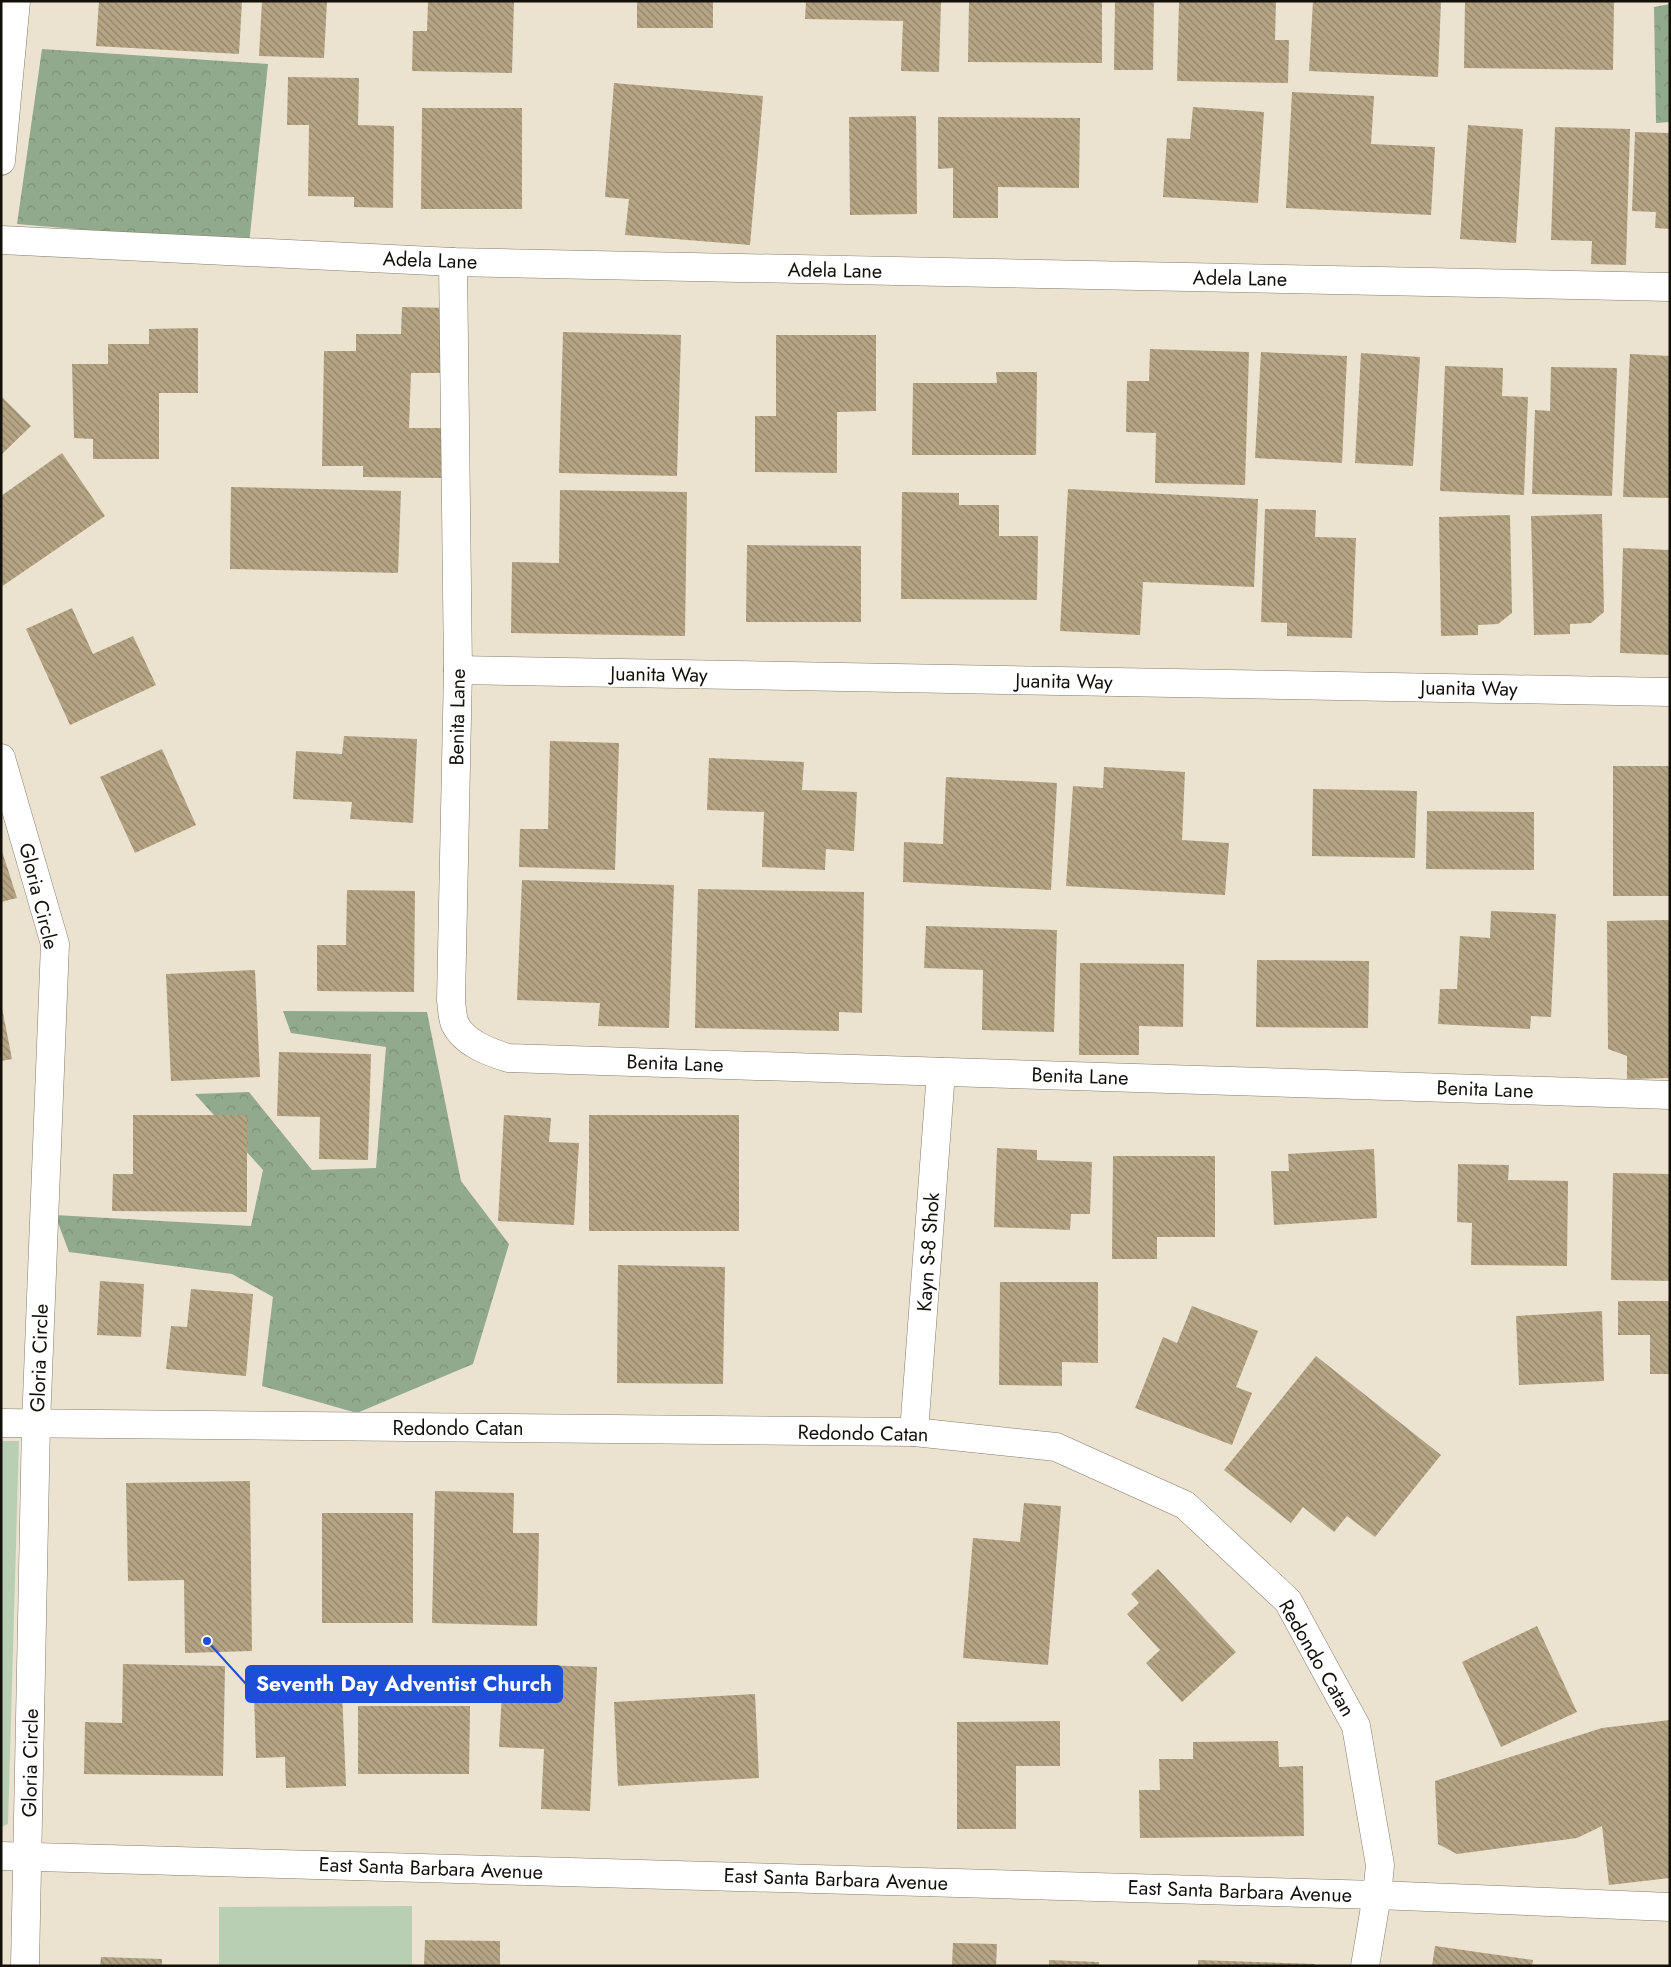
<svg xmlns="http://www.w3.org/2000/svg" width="1671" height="1967" viewBox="0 0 1671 1967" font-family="Jost,sans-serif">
	<defs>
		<pattern id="forest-crowns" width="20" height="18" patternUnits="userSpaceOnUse" patternTransform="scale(1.25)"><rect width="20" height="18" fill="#91a98c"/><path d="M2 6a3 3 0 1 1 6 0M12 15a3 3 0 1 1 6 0" fill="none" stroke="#7c9077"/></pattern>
		<pattern id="building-back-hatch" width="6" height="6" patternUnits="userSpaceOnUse" patternTransform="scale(1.25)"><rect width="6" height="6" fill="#b5a584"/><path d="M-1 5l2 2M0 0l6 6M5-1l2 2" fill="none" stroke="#92856a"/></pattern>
	</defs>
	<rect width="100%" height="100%" fill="#ece2d0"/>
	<g fill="#b9cfb3">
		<polygon points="1,1441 19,1441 8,1824 1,1827"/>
		<polygon points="412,1906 412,1966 219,1966 219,1907"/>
	</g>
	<g fill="url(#forest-crowns)">
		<polygon points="1670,4 1670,122 1656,123 1654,7"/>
		<polygon points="42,49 268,64 249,244 17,224"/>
		<polygon points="283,1011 427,1012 461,1181 509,1244 473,1364 357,1413 262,1386 273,1297 232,1274 69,1252 55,1215 251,1226 263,1170 195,1094 249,1092 312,1170 376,1168 386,1047 291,1033"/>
	</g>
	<g fill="url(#building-back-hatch)">
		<polygon points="99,1 242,1 239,54 96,46"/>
		<polygon points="262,1 327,1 324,58 259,56"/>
		<polygon points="428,1 514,1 512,73 412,71 413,31 427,31"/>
		<rect x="637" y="1" width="76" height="27"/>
		<polygon points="806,1 941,1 939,72 901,71 903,21 805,19"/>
		<polygon points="969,1 1102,1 1102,63 968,62"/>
		<polygon points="1115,1 1154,1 1153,70 1114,70"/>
		<polygon points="1179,1 1276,1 1275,40 1289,40 1288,83 1177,81"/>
		<polygon points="1313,1 1441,1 1438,77 1309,71"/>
		<polygon points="1465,1 1614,1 1613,70 1464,68"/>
		<polygon points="288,77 359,78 358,125 394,126 393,208 354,207 354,197 308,196 309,125 287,125"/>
		<polygon points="614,83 763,96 750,245 625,235 629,199 605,197"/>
		<polygon points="1292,92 1374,96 1371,144 1435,147 1431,215 1286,208"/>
		<polygon points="1193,107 1264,112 1258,203 1163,197 1167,138 1190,139"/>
		<polygon points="422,108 522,108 522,209 421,209"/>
		<polygon points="916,116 917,214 850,215 849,117"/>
		<polygon points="938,117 1080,118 1079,188 998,187 998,218 953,218 953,168 938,169"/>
		<polygon points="1468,125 1523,129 1516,243 1460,239"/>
		<polygon points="1555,127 1630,129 1626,265 1591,264 1592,241 1551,240"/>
		<polygon points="1635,132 1670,133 1670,229 1655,228 1656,212 1632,211"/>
		<polygon points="402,307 451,308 449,373 411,373 409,428 442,428 441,478 363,477 363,466 322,466 324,351 356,351 356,334 401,334"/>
		<polygon points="198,328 198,393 159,393 159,459 93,459 93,439 74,438 72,364 108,364 108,344 149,344 149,329"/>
		<polygon points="563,332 681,335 677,476 559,473"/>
		<polygon points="776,335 876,335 876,411 837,412 837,473 755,472 755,416 776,416"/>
		<polygon points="1150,349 1249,352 1245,485 1155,483 1156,433 1126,432 1127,381 1149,381"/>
		<polygon points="1261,352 1347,356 1342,463 1255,458"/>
		<polygon points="1361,353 1420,357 1413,466 1355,463"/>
		<polygon points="1630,354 1670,356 1670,498 1623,497"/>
		<polygon points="1445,366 1503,368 1502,396 1528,397 1524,495 1440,491"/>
		<polygon points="1551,367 1617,368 1612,496 1532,494 1535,410 1550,411"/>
		<polygon points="996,372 1037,372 1036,455 912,455 913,383 997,383"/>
		<polygon points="1,396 31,426 1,455"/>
		<polygon points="62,453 105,516 1,587 1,496"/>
		<polygon points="231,487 401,491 398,573 230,569"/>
		<polygon points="1068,489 1258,499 1254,587 1143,582 1140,635 1060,631"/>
		<polygon points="560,490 687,492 685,636 511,633 512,562 559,563"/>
		<polygon points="902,492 959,493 959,505 999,505 999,536 1038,536 1037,600 901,599"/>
		<polygon points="1265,509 1316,510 1315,537 1356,538 1352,638 1287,636 1287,623 1261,622"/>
		<polygon points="1602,514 1604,612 1591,623 1570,624 1570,634 1534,635 1531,516"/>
		<polygon points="1510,515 1512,613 1498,624 1478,625 1478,635 1441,636 1439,517"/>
		<polygon points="747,545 861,546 861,622 746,622"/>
		<polygon points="1623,548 1670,550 1670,655 1620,653"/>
		<polygon points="72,608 93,654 133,636 156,685 70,725 26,629"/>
		<polygon points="344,736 417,739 413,823 350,819 352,802 293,799 296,751 342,754"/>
		<polygon points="550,741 619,743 615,870 519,867 520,829 548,829"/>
		<polygon points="162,749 196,825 135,853 100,777"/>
		<polygon points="709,758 804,762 802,790 857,792 854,851 826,849 825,870 762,867 764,812 707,810"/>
		<rect x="1613" y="766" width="57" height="130"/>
		<polygon points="1104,767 1185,772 1182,840 1229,843 1225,895 1066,886 1073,786 1103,788"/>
		<polygon points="946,777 1057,783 1051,890 903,882 904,842 943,844"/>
		<polygon points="1313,789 1417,791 1415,858 1312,856"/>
		<polygon points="1427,811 1534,812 1534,870 1426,869"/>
		<polygon points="1,848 17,898 1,902"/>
		<polygon points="522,880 674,885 669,1028 598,1026 600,1003 517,1000"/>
		<polygon points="698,889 864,892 862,1013 839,1012 839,1031 695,1028"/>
		<polygon points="347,890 415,891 414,992 317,991 317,945 346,945"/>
		<polygon points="1491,911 1556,914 1551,1017 1531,1016 1530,1029 1438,1024 1440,989 1457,989 1460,936 1490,938"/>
		<polygon points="1670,920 1670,1078 1627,1079 1627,1056 1608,1049 1607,921"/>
		<polygon points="926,926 1057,930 1054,1032 982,1030 983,970 924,968"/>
		<polygon points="1257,960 1369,961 1368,1028 1256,1027"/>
		<polygon points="1080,963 1184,964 1183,1027 1139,1026 1139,1055 1079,1055"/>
		<polygon points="255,970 260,1077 171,1081 166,974"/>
		<polygon points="1,1003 12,1059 1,1061"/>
		<polygon points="279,1052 371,1054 368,1160 319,1159 320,1117 277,1116"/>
		<polygon points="133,1115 247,1115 247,1212 112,1211 113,1174 133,1174"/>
		<polygon points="504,1115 551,1118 549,1142 579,1143 574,1225 498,1221"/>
		<rect x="589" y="1115" width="150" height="116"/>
		<polygon points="997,1148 1037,1150 1037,1160 1092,1162 1090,1214 1071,1214 1070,1230 994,1227"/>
		<polygon points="1374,1149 1377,1218 1274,1225 1271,1171 1289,1171 1288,1154"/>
		<polygon points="1113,1156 1215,1156 1215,1237 1157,1237 1157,1259 1112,1259"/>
		<polygon points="1458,1164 1509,1165 1508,1180 1568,1181 1567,1266 1471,1265 1472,1223 1457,1222"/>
		<polygon points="1613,1173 1670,1174 1670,1281 1611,1280"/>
		<polygon points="618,1265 725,1267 723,1384 617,1383"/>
		<polygon points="100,1281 144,1284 141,1337 97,1335"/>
		<polygon points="1000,1282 1098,1282 1098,1363 1062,1362 1062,1386 999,1385"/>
		<polygon points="191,1289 253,1294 246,1376 166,1369 171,1326 187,1327"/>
		<polygon points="1618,1301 1670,1301 1670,1374 1650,1374 1650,1335 1618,1335"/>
		<polygon points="1192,1306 1258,1331 1236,1387 1252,1393 1232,1445 1135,1408 1163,1337 1177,1343"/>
		<polygon points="1602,1311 1604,1381 1519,1385 1516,1316"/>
		<polygon points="1316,1356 1441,1455 1375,1537 1347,1516 1334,1532 1303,1507 1291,1523 1224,1470"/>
		<polygon points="250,1481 252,1651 185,1653 184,1580 128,1581 126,1483"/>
		<polygon points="435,1491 514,1493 513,1533 539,1533 537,1626 432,1623"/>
		<polygon points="1024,1503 1061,1506 1048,1665 963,1658 973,1538 1020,1542"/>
		<rect x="322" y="1513" width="91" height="110"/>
		<polygon points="1158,1569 1236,1652 1182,1702 1146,1663 1160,1650 1127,1614 1139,1603 1131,1594"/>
		<polygon points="1537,1626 1577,1712 1501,1747 1462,1662"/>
		<polygon points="123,1664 225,1666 223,1776 84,1774 85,1722 122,1723"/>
		<polygon points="542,1665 597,1667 590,1811 541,1809 544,1749 499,1747 502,1692 541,1693"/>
		<polygon points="342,1691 346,1786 286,1788 285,1757 256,1758 254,1694"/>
		<polygon points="755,1694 759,1778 618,1786 614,1702"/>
		<polygon points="358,1706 470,1706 469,1774 358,1774"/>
		<polygon points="1670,1720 1670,1878 1609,1885 1602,1826 1577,1838 1457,1854 1438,1844 1435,1781 1602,1728"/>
		<polygon points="1060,1721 1060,1766 1016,1766 1016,1829 957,1829 957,1722"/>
		<polygon points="1278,1741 1279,1767 1303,1766 1304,1836 1140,1838 1139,1790 1160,1790 1159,1759 1193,1759 1193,1742"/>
		<polygon points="425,1940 500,1941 500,1966 424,1966"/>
		<polygon points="953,1943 997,1944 996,1966 952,1966"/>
		<polygon points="1435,1946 1533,1960 1532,1966 1432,1966"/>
		<polygon points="101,1957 162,1959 162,1966 100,1966"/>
		<polygon points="1049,1960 1099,1962 1099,1966 1049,1966"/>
		<polygon points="1198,1960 1315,1964 1315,1966 1198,1966"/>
	</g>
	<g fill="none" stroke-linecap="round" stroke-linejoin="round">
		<defs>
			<g id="minor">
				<polyline points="1,161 16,1"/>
				<polyline points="1,240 453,262 1670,287"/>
				<path d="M 453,262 L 458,670 L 451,1000 C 452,1007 452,1017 455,1024 C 464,1043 489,1052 508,1058 L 1670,1095"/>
				<polyline points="458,670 1670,692"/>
				<polyline points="1,758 55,944 36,1424 25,1966"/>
				<polyline points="1,1423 914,1432 1056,1447 1185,1505 1288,1601 1356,1726 1380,1865 1377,1895 1365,1966"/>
				<polyline points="914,1432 941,1072"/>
				<polyline points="1,1856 1377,1895 1670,1907"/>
			</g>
		</defs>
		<use href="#minor" stroke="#847c6b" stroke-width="29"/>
		<use href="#minor" stroke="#fff" stroke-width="28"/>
	</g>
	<g text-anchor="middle" stroke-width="4" stroke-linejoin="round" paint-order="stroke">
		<g font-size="20" fill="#13100a" stroke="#fff">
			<text transform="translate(430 260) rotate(2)" y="7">Adela Lane</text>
			<text transform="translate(835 270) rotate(1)" y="7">Adela Lane</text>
			<text transform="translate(1240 278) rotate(1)" y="7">Adela Lane</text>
			<text transform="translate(659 674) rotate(1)" y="7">Juanita Way</text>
			<text transform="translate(1064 681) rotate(1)" y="7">Juanita Way</text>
			<text transform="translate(1469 688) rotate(1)" y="7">Juanita Way</text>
			<text transform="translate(457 717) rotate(-89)" y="7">Benita Lane</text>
			<text transform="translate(39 896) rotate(76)" y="7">Gloria Circle</text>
			<text transform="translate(675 1063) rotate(2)" y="7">Benita Lane</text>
			<text transform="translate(1080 1076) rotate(2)" y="7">Benita Lane</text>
			<text transform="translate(1485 1089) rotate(2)" y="7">Benita Lane</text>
			<text transform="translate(928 1252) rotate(-86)" y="7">Kayn S-8 Shok</text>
			<text transform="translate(39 1358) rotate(-88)" y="7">Gloria Circle</text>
			<text x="458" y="1435">Redondo Catan</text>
			<text transform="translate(863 1433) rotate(1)" y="7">Redondo Catan</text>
			<text transform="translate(1317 1658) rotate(60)" y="7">Redondo Catan</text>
			<text transform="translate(30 1763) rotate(-89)" y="7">Gloria Circle</text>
			<text transform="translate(431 1868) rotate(2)" y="7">East Santa Barbara Avenue</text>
			<text transform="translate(836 1879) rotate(2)" y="7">East Santa Barbara Avenue</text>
			<text transform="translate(1240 1891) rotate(2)" y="7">East Santa Barbara Avenue</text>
		</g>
	</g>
	<path fill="none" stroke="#1d4ed8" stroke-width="2" d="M207 1641L246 1684"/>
	<circle fill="#1d4ed8" stroke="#fff" stroke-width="2" cx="207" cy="1641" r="5"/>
	<rect fill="#1d4ed8" stroke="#1d4ed8" stroke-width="2" x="246" y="1666" width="316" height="36" rx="5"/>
	<g font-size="21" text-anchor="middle" font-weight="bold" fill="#fff">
		<text x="404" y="1691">Seventh Day Adventist Church</text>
	</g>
	<rect width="1671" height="1967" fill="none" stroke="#13100a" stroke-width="5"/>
</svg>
